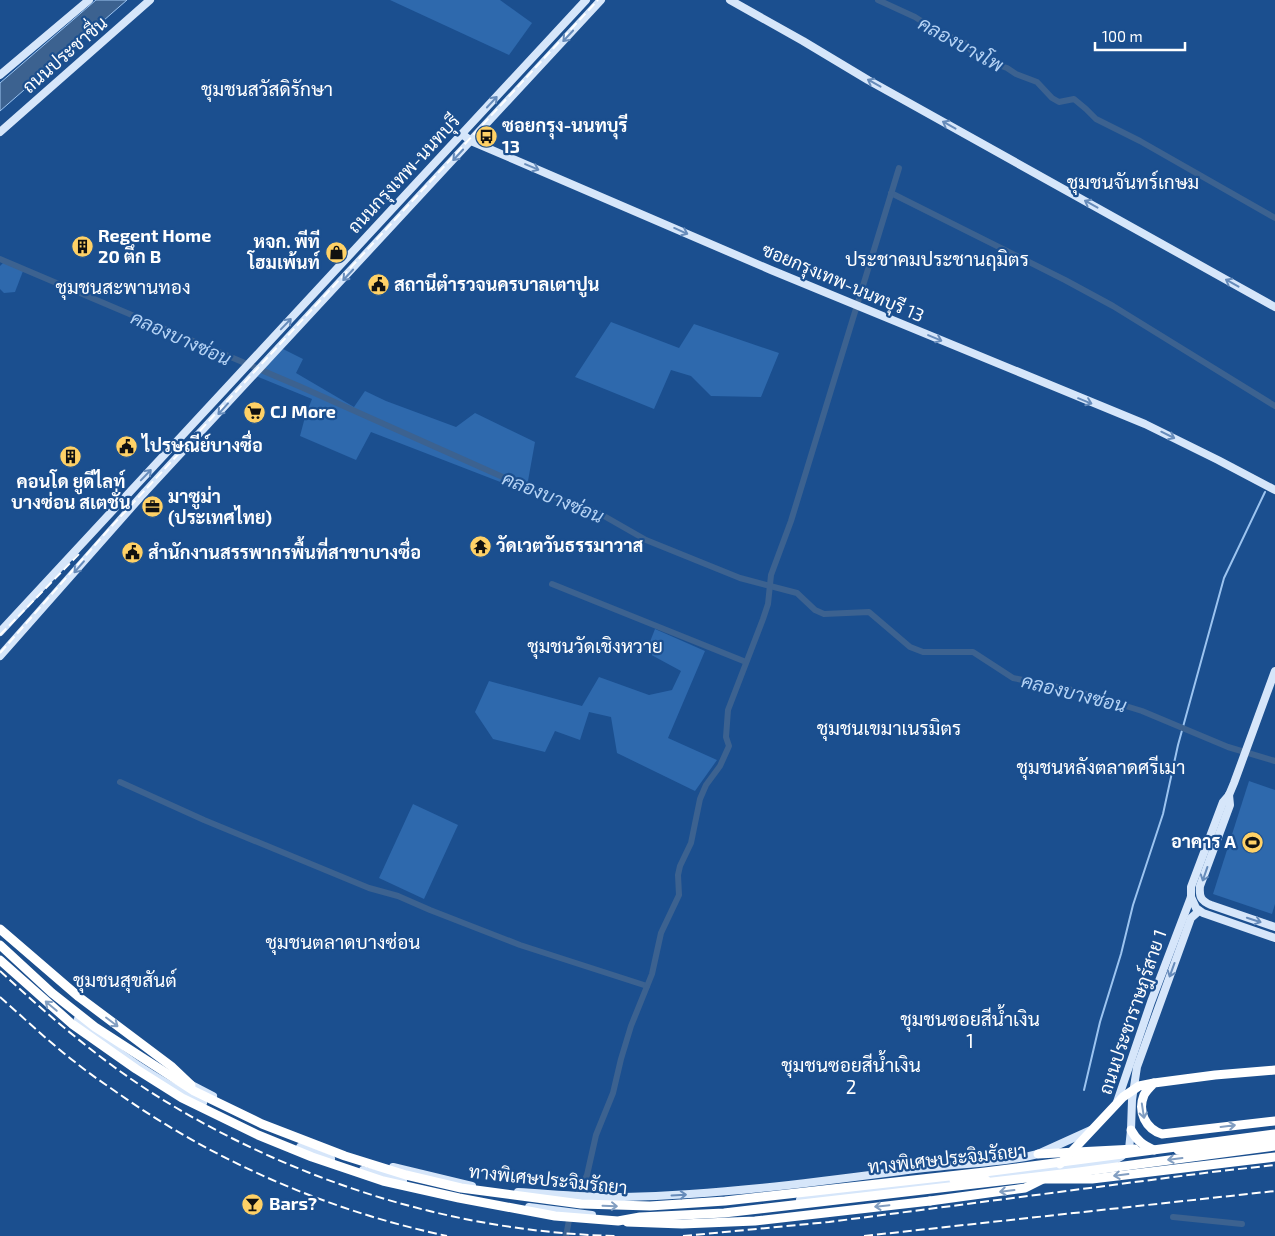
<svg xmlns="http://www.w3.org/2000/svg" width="1275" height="1236" viewBox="0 0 1275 1236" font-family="'Exo 2',Sarabun,sans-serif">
	<rect width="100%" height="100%" fill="#1b4f8f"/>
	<g fill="#2e69ad">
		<polygon points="390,0 500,0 532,23 509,55"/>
		<polygon points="4,262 23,271 15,292 4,293 0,289 0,266"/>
		<polygon points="611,322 679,348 694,324 779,353 761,397 711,396 691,376 671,370 654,409 575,377"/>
		<polygon points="283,349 303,359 296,373 354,407 365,391 386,401 456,427 475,413 535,442 526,492 371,432 356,460 300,436 305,417 312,399 256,376"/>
		<polygon points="655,629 705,651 668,738 717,760 695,791 617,753 611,717 589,712 580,740 555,731 545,752 493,739 475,712 489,681 582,706 599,677 649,695 672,690 681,671 646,652"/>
		<polygon points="1249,781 1275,790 1275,904 1272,914 1213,894"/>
		<polygon points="413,804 458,825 424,899 379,878"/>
	</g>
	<polygon fill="#3c6290" stroke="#9cc4f0" points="96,0 127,0 0,111 0,83"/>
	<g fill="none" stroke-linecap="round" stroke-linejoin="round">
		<polyline stroke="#9cc4f0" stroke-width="2" points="1084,1090 1100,1022 1121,954 1133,905 1163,814 1178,745 1224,578 1265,492"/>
		<g stroke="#3c6290" stroke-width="6">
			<polyline points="878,0 915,17 937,31 965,43 976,56 987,61 1007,68 1016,74 1037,82 1052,98 1059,102 1074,99 1086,109 1096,119 1140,141 1275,218"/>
			<polyline points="891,193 1065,280 1113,306 1275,406"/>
			<polyline points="0,259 301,387 525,487 597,512 646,540 740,578 797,593 815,610 824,614 869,612 910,647 923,652 973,652 1013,678 1077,691 1142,711 1228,747 1275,761"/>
			<polyline points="552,584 746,662"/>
			<polyline points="120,782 204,820 369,888 398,896 430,910 520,945 647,986"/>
			<polyline points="576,1199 587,1175 596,1135 613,1093 621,1059 631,1026 652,974 661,933 679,895 678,875 680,866 691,843 700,799 706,785 720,766 729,746 726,737 728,710 763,619 768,604 771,575 791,521 899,168"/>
			<polyline points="1173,1217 1242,1224"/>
			<polyline points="566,1236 570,1215"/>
		</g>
		<g stroke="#d6e6fa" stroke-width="8">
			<polyline points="730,0 803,41 868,80 1275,307"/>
			<polyline points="0,75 89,0"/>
			<polyline points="0,132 150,0"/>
			<polyline points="462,134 471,141 771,270 1145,424 1218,460 1275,490"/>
			<polyline points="0,632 586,0"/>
			<polyline points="0,656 145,492 601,0"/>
			<path d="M 1229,795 L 1230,805 L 1200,886 C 1199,897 1201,901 1211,905 L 1275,927"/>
			<polyline points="1191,897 1196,908 1203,913 1275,938"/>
			<path d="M 78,1019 C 115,1052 159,1081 203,1103"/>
			<polyline points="91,1031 105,1038"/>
			<polyline points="186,1082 213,1096"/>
			<polyline points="1117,1102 1151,1002 1191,897 1191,887 1223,802 1229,795 1234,783 1275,671"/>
			<polyline points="300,1147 331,1159"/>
			<polyline points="393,1167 472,1186"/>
			<polyline points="363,1170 403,1181"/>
			<polyline points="978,1177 1098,1164 1115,1160 1122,1156 1129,1149 1131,1130 1132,1100 1137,1067 1191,918 1199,911"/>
			<path d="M 518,1192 C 553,1194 589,1198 624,1197 C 717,1195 809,1183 901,1171 C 942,1165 984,1164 1025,1157 L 1038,1154 L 1091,1130"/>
			<polyline points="800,1200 960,1179"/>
			<polyline points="529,1207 592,1215"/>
		</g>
		<g stroke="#fff" stroke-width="9">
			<polyline points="0,929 79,997 171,1066 191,1085"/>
			<path d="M 1275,1070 L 1215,1075 L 1154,1083 C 1151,1086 1146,1091 1144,1095 C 1137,1112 1146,1129 1162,1134 L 1275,1121"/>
			<path d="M 1131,1130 C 1137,1141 1143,1145 1154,1150"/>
			<polyline points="1178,1150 1204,1149 1275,1140"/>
			<polyline points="1038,1154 1135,1149"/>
			<polyline points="1044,1179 1092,1179 1275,1157"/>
			<polyline points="954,1180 986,1180"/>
			<polyline points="627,1222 682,1224 755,1221 930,1201"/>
		</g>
		<g stroke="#fff" stroke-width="2" stroke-dasharray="9 4" stroke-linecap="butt">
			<polyline points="0,635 80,553"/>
			<polyline points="0,653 110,528 598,0"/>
			<path d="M 0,971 C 50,1017 102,1062 160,1098 C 296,1182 455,1232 615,1236"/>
			<path d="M 0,997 C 25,1019 49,1042 75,1062 C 87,1072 99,1080 112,1089 C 213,1161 326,1210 447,1236"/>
			<polyline points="683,1236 829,1222 1212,1172 1275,1165"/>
			<polyline points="864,1236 1275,1191"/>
		</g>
		<g stroke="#fff" stroke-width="9">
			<polyline points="0,945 52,993 95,1027 194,1091 262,1124 345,1156 406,1175 461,1188 581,1204 650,1206 725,1201 985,1172 1275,1134"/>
			<polyline points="0,960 72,1024 136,1069 182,1098 258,1135 312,1157 383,1181 459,1198 555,1216 618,1221 640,1217 724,1213 1079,1172 1275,1146"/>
			<polyline points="1060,1164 1123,1097 1139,1086 1154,1083"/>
			<polyline points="930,1201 1025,1188 1047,1177"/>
		</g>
	</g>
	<defs><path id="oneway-shaft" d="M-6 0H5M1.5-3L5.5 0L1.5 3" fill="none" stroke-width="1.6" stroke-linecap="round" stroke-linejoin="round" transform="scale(1.25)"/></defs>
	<g stroke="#668bba">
		<use href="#oneway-shaft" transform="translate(568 36) rotate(133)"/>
		<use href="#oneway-shaft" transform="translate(874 83) rotate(-151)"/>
		<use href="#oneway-shaft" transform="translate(492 102) rotate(-47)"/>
		<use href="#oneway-shaft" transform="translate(949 125) rotate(-151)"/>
		<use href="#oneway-shaft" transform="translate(458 155) rotate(133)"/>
		<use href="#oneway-shaft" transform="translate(532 167) rotate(23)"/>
		<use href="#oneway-shaft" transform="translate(1091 204) rotate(-151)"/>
		<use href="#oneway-shaft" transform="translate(681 231) rotate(24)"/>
		<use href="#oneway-shaft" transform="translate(348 275) rotate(133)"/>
		<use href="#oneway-shaft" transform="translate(1232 283) rotate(-151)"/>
		<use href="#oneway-shaft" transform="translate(286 324) rotate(-46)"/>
		<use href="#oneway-shaft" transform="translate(935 338) rotate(23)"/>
		<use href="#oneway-shaft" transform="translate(1085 401) rotate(22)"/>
		<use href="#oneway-shaft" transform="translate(223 409) rotate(132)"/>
		<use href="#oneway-shaft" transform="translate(1168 435) rotate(26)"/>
		<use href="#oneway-shaft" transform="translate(146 475) rotate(-46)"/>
		<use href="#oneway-shaft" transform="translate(79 567) rotate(131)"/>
		<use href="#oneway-shaft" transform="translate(1205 874) rotate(109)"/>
		<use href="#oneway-shaft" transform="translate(1254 920) rotate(18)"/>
		<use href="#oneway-shaft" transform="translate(1172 970) rotate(110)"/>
		<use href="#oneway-shaft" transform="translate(679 1195) rotate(-3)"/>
	</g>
	<g stroke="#829ec1">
		<use href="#oneway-shaft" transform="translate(51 1006) rotate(-140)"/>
		<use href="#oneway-shaft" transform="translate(112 1022) rotate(37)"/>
		<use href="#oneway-shaft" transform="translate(1143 1111) rotate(81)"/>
		<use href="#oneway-shaft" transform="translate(1228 1126) rotate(-7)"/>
		<use href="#oneway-shaft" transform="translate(1175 1159) rotate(173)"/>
		<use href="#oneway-shaft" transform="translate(1121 1175) rotate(173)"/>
		<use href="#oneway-shaft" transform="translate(1007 1191) rotate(173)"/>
		<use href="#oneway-shaft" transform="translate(610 1206) rotate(2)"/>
		<use href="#oneway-shaft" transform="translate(882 1206) rotate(174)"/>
	</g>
	<defs>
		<symbol id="bus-disc" viewBox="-11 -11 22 22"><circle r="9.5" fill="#ffd166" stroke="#1b4f8f"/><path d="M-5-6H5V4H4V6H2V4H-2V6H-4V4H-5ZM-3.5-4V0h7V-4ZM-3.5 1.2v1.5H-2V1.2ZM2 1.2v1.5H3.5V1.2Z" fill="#111"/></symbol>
		<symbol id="building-disc" viewBox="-11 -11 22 22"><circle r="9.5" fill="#ffd166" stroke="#1b4f8f"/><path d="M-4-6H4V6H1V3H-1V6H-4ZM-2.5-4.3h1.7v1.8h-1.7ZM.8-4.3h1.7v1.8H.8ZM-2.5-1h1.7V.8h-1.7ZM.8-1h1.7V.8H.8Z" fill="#111"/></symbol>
		<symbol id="shop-disc" viewBox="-11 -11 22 22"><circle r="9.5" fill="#ffd166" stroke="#1b4f8f"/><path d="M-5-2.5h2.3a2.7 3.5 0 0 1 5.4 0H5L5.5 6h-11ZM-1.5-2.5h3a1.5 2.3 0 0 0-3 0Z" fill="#111"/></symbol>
		<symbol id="civic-disc" viewBox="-11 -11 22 22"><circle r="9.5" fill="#ffd166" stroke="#1b4f8f"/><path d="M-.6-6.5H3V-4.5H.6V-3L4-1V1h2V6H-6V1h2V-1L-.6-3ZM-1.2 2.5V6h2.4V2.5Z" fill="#111"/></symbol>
		<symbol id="supermarket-disc" viewBox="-11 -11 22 22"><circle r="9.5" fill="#ffd166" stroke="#1b4f8f"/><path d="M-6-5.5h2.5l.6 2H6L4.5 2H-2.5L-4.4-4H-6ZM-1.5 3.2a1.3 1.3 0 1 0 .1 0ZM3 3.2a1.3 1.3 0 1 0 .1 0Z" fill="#111"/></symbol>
		<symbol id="office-disc" viewBox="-11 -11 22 22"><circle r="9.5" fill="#ffd166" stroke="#1b4f8f"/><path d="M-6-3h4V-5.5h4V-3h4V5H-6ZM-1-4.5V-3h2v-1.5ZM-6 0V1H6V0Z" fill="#111"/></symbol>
		<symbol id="temple-disc" viewBox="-11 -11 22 22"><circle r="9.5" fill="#ffd166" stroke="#1b4f8f"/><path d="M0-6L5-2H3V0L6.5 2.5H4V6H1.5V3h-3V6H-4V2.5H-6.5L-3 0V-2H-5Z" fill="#111"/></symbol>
		<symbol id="stadium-disc" viewBox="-11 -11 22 22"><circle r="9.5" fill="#ffd166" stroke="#1b4f8f"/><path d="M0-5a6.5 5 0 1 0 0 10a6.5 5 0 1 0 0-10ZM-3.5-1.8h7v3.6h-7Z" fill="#111"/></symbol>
		<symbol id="bar-disc" viewBox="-11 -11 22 22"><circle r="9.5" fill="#ffd166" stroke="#1b4f8f"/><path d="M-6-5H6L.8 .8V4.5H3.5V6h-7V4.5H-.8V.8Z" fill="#111"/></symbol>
	</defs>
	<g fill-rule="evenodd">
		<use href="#bus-disc" x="474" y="124" width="25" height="25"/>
		<use href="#building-disc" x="70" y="234" width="25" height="25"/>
		<use href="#shop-disc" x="324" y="240" width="25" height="25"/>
		<use href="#civic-disc" x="366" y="272" width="25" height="25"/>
		<use href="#supermarket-disc" x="242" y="400" width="25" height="25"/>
		<use href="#civic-disc" x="114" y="434" width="25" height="25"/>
		<use href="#building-disc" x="58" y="444" width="25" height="25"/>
		<use href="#office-disc" x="140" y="494" width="25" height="25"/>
		<use href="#temple-disc" x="468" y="534" width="25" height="25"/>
		<use href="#civic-disc" x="120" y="540" width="25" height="25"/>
		<use href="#stadium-disc" x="1240" y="830" width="25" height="25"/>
		<use href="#bar-disc" x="240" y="1192" width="25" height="25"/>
	</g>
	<g text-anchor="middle" stroke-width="4.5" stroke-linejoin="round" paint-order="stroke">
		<g font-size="18" fill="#fff" stroke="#1b4f8f">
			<text transform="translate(65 55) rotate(-41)" y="6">ถนนประชาชื่น</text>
			<text transform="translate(404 174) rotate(-47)" y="6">ถนนกรุงเทพ-นนทบุรี</text>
			<text transform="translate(843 283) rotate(23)" y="6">ซอยกรุงเทพ-นนทบุรี 13</text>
			<text transform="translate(1133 1012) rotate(-71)" y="6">ถนนประชาราษฎร์สาย 1</text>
			<text transform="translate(947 1159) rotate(-6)" y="6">ทางพิเศษประจิมรัถยา</text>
			<text transform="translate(548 1180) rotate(6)" y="6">ทางพิเศษประจิมรัถยา</text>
		</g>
		<g font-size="18" font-weight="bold" fill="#fff" stroke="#1b4f8f" text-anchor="start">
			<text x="502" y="132">ซอยกรุง-นนทบุรี<tspan x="502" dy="21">13</tspan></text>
			<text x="98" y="242">Regent Home<tspan x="98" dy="21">20 ตึก B</tspan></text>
			<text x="320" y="248" text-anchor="end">หจก. พีที<tspan x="320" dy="21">โฮมเพ้นท์</tspan></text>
			<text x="394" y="291">สถานีตำรวจนครบาลเตาปูน</text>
			<text x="270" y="418">CJ More</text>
			<text x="142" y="452">ไปรษณีย์บางซื่อ</text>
			<text x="71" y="488" text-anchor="middle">คอนโด ยูดีไลท์<tspan x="71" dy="21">บางซ่อน สเตชั่น</tspan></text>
			<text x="168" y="503">มาซูม่า<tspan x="168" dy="21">(ประเทศไทย)</tspan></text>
			<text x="496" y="552">วัดเวตวันธรรมาวาส</text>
			<text x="148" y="559">สำนักงานสรรพากรพื้นที่สาขาบางซื่อ</text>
			<text x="1236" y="848" text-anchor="end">อาคาร A</text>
			<text x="269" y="1210">Bars?</text>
		</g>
		<g font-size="19" font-style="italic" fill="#b5d3f5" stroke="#1b4f8f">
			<text transform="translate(961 44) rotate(29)" y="7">คลองบางโพ</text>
			<text transform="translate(181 338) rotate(24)" y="7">คลองบางซ่อน</text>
			<text transform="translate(553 497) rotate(22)" y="7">คลองบางซ่อน</text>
			<text transform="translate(1074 693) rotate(14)" y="7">คลองบางซ่อน</text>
		</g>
		<g font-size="19" fill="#fff" stroke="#1b4f8f">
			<text x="267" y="96">ชุมชนสวัสดิรักษา</text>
			<text x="1133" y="189">ชุมชนจันทร์เกษม</text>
			<text x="937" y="266">ประชาคมประชานฤมิตร</text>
			<text x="123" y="294">ชุมชนสะพานทอง</text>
			<text x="595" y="653">ชุมชนวัดเชิงหวาย</text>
			<text x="889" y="735">ชุมชนเขมาเนรมิตร</text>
			<text x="1101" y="774">ชุมชนหลังตลาดศรีเมา</text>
			<text x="343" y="949">ชุมชนตลาดบางซ่อน</text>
			<text x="125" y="987">ชุมชนสุขสันต์</text>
			<text x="970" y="1026">ชุมชนซอยสีน้ำเงิน<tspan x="970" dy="22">1</tspan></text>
			<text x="851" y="1072">ชุมชนซอยสีน้ำเงิน<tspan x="851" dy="22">2</tspan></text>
		</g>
	</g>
	<path d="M1095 42v8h90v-8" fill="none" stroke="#ffffff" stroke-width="2.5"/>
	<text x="1102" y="42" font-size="15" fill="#ffffff" stroke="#1b4f8f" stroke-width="4" paint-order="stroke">100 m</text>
</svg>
